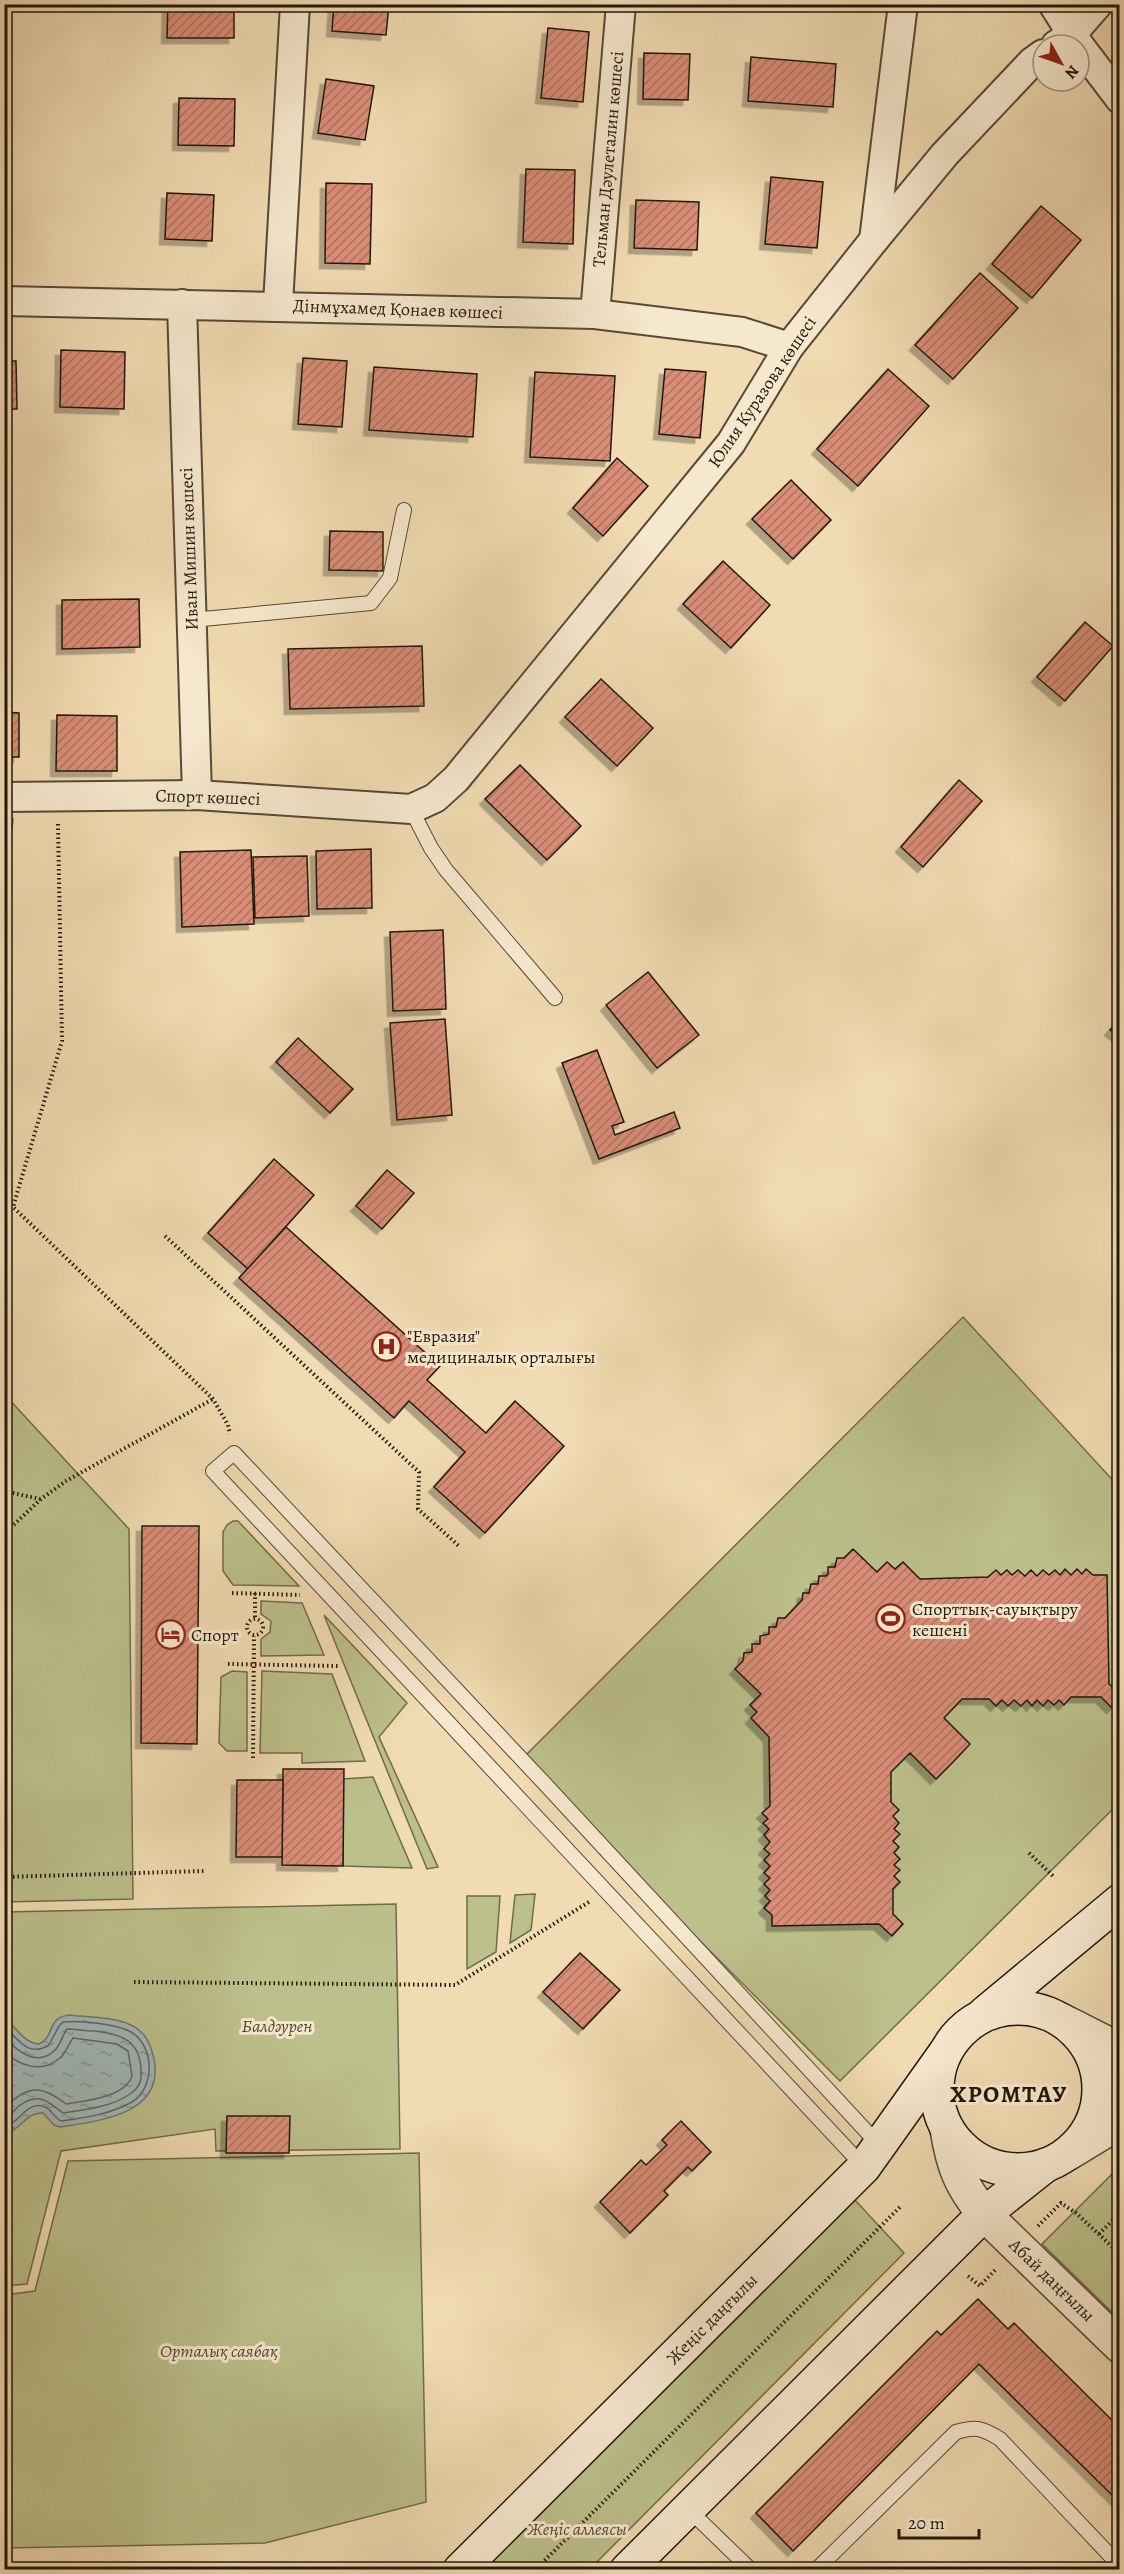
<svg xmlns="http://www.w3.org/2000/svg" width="1124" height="2574" viewBox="0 0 1124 2574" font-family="Alegreya,serif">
	<defs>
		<pattern id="water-ripples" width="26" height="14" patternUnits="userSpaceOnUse" patternTransform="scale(1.5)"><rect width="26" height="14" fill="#a1b8b9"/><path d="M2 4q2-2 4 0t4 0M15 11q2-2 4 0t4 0" fill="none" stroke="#839595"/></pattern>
		<pattern id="building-hatch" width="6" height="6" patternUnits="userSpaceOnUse" patternTransform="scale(1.5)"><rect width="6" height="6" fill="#da8d77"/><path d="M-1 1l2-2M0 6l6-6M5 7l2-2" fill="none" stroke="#b07260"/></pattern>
		<filter id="shadow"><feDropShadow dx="-5.5" dy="5.5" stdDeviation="0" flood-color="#0004"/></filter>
	</defs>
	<rect width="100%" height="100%" fill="#f1dbb2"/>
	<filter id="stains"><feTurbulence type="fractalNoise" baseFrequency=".00333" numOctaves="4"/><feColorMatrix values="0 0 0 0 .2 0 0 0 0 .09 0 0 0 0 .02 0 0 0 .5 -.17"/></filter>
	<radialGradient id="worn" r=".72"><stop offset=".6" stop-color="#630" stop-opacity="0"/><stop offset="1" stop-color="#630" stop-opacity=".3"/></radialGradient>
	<g fill="#bcc08a" stroke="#6e6c4c" stroke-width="1.5">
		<polygon points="5,819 13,819 5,895 4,819"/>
		<polygon points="963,1317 1119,1487 1119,1803 840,2081 520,1761"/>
		<polygon points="5,1395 129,1529 133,1899 5,1902"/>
		<polygon points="233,1521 238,1521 299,1586 233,1585 223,1571 223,1532 227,1525"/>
		<polygon points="261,1601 302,1603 324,1655 261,1656 261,1639 270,1632 271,1621 261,1614"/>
		<polygon points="324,1615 407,1703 379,1737 438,1867 427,1869"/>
		<polygon points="232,1671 247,1672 247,1751 227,1751 219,1743 221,1677"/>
		<polygon points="262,1671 332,1674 365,1761 302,1763 302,1753 260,1753"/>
		<polygon points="373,1777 412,1868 343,1866 343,1779"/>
		<polygon points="535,1894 531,1930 510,1943 515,1895"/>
		<polygon points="467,1896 500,1896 496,1952 467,1969"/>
		<polygon points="396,1904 400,2149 216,2151 215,2129 61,2151 27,2284 5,2286 4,1912"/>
		<polygon points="419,2153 426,2502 265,2543 5,2548 5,2295 35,2291 68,2161"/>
		<polygon points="1119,2167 1119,2319 1042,2244"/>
		<polygon points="855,2200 904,2253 590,2569 484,2569"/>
	</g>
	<path fill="url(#water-ripples)" stroke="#6e7875" stroke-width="1.5" d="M 70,2015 C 90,2018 114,2016 133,2026 C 146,2033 151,2045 154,2059 C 165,2114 100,2121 60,2127 L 54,2125 L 43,2113 C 25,2112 21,2131 5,2133 L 5,2019 C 17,2027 23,2043 39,2044 C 56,2036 46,2017 70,2015 Z"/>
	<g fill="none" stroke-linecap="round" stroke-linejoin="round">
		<g stroke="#616864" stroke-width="1.5">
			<path d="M 4,2026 C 18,2039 28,2058 49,2045 L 59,2026 L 63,2022 C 79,2020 117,2024 131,2032 C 155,2046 155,2088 132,2102 C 111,2114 84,2118 61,2121 C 55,2118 52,2111 47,2108 C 28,2097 19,2125 4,2127"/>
			<path d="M 4,2037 C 17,2051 37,2068 55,2050 C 61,2044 62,2036 67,2029 C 76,2029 85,2031 94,2031 C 121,2034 140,2040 141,2070 C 142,2081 139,2088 130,2094 C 112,2107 84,2110 63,2113 C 48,2102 39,2091 19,2106 C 14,2110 11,2116 4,2119"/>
			<path d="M 4,2051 C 19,2066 42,2074 60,2058 C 66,2053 68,2045 73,2038 L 117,2044 L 128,2051 L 132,2076 C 125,2097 86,2101 66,2104 C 42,2085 27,2084 4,2109"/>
		</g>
	</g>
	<g fill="url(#building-hatch)" stroke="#21190e" stroke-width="1.5" filter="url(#shadow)">
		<polygon points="168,4 234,4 234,38 167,38"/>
		<polygon points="334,4 389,4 386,35 332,31"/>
		<polygon points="548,28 589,32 583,102 541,98"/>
		<polygon points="644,53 690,54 688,100 643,99"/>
		<polygon points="751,57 836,64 833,107 748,101"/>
		<polygon points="326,79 374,86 365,140 318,133"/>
		<polygon points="179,98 235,99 234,146 178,145"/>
		<polygon points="526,169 575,170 573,244 523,242"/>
		<polygon points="771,177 823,182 817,248 765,244"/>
		<polygon points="326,183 372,184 370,264 325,263"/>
		<polygon points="167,193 214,195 212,241 165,239"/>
		<polygon points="636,200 699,202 697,250 634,248"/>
		<polygon points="1041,206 1081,240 1032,298 992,264"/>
		<polygon points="980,273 1018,308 953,379 915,345"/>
		<polygon points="61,350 125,352 124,409 60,407"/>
		<polygon points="303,358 347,361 342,427 298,424"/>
		<polygon points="4,361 16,361 17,409 4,409"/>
		<polygon points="374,367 477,374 473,437 369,430"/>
		<polygon points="665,369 706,372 700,438 659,434"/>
		<polygon points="888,369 929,406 858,486 817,449"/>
		<polygon points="535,372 615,376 610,461 530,457"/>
		<polygon points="617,458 648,486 603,536 573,508"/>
		<polygon points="791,480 831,520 793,559 752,519"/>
		<polygon points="330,531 383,532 383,571 329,570"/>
		<polygon points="723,561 770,605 731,648 683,604"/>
		<polygon points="139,599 140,647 62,649 62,600"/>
		<polygon points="1085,622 1113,646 1065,701 1037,677"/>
		<polygon points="422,646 424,706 290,709 288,649"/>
		<polygon points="601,679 653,728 617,766 565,717"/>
		<polygon points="4,712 19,713 19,757 4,757"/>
		<polygon points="57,715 117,716 117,771 56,771"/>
		<polygon points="520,765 581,826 547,860 485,799"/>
		<polygon points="959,780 982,801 923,867 901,847"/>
		<polygon points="371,849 372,908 317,909 316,851"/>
		<polygon points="251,850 254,924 182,927 180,852"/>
		<polygon points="307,856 309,916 255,918 253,857"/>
		<polygon points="443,930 446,1009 393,1011 390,932"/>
		<polygon points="648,972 699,1035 657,1068 606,1005"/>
		<polygon points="445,1019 452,1115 397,1120 390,1023"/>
		<polygon points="1120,1019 1120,1038 1110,1030"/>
		<polygon points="298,1038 353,1089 330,1113 276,1062"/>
		<polygon points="597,1050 624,1122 612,1126 615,1135 674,1112 680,1128 599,1159 562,1063"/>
		<polygon points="274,1159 314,1195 248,1269 208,1233"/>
		<polygon points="387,1170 414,1193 382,1229 356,1206"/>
		<polygon points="286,1227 440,1366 427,1380 486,1433 515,1401 564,1446 485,1533 434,1487 465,1452 409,1401 394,1418 239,1278"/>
		<polygon points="142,1526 199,1526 197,1744 141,1743"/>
		<polygon points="853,1549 877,1572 887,1562 895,1569 903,1562 920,1579 988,1577 996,1570 1001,1575 1007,1570 1012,1575 1018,1570 1025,1576 1031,1570 1037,1576 1043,1570 1049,1575 1055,1570 1060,1575 1065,1569 1071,1575 1077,1569 1082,1574 1086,1569 1093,1575 1107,1575 1109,1684 1120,1694 1120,1701 1112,1708 1101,1697 1071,1697 1064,1705 1059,1700 1054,1705 1048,1700 1043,1706 1037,1700 1032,1706 1027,1700 1021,1706 1014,1700 1008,1706 1002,1700 996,1706 989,1699 962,1699 944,1718 970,1744 953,1762 936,1779 910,1753 891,1772 891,1802 899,1810 893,1816 899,1823 894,1829 900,1834 893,1841 899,1847 894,1853 900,1859 894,1865 900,1870 894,1876 900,1882 893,1889 893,1914 903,1924 892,1936 879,1924 772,1926 772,1915 764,1908 770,1901 765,1896 770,1890 764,1884 770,1878 764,1873 770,1866 764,1860 770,1854 764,1849 770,1842 764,1835 769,1829 763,1823 768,1819 762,1813 770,1806 769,1737 751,1718 757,1712 750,1705 761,1694 735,1669 743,1661 744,1653 752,1652 752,1644 760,1644 760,1636 769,1634 769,1627 776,1627 778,1618 785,1618 802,1600 803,1593 809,1593 811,1584 818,1584 819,1576 826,1576 828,1574 828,1567 835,1567 837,1558 844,1558"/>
		<polygon points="283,1769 344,1769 343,1866 282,1865"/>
		<polygon points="237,1780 283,1780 282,1857 236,1857"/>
		<polygon points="580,1953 620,1990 583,2029 543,1992"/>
		<polygon points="227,2116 290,2116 289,2153 226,2153"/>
		<polygon points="681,2121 711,2152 692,2171 688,2167 664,2191 668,2195 630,2233 600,2202 641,2160 646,2165 667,2145 662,2140"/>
		<polygon points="978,2299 1008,2329 1014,2323 1120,2428 1120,2503 979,2364 793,2551 756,2513 937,2331 941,2335"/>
	</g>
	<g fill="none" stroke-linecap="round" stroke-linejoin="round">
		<defs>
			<g id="service">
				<polyline points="192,620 371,603 390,578 404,510"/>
				<polyline points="411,809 431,848 446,870 555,998"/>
				<polyline points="864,2167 213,1471 234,1453 545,1784 879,2145"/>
				<polyline points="688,2509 751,2570"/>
				<path d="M 816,2570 L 956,2432 C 976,2426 982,2428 1000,2439 L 1120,2566"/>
			</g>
			<g id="minor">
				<polyline points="1053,4 1079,45"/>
				<polyline points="1056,45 1071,35 1098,4"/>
				<polyline points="1079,45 1120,99"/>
				<polyline points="874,240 903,4"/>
				<polyline points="4,301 595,314 742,332 789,347"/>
				<polyline points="182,304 197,795"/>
				<polyline points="278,305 295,4"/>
				<polyline points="595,314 621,4"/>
				<polyline points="4,797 197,795 411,809 435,798 456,779 731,443 789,347 874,240 945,154 1032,62 1043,54"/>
			</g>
			<g id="tertiary">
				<polyline points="1061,2020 1120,2050"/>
				<path d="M 947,2129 C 953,2166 960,2185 984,2214 L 1120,2346"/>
				<polyline points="1067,2154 1120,2122"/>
			</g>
			<g id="secondary">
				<circle cx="1018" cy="2089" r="81"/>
				<polyline points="985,2013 1120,1901"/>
				<polyline points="1100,2092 1120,2054"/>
				<polyline points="460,2570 864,2167 945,2053"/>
				<polyline points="627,2570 984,2214 1046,2165"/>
			</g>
		</defs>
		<use href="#service" stroke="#554a37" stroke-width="16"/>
		<use href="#minor" stroke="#554a37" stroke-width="32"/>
		<use href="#tertiary" stroke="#554a37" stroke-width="36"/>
		<use href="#secondary" stroke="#21190e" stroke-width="36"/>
		<g stroke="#21190e" stroke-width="4" stroke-dasharray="1.5 3" stroke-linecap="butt">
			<polyline points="58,824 62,1041 13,1207 213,1399 228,1425 230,1434"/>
			<polyline points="165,1236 419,1472 418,1509 460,1547"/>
			<polyline points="4,1491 40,1499"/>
			<polyline points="4,1534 41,1499 66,1481 213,1399"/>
			<polyline points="232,1593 300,1595"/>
			<polyline points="255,1593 255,1618"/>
			<circle cx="255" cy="1627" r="8"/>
			<polyline points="228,1664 338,1666"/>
			<polyline points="253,1758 254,1636"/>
			<polyline points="1029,1853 1054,1877"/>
			<polyline points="4,1877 204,1871"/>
			<polyline points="134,1982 455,1985 589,1902"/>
			<polyline points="1038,2226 1061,2203 1076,2213 1120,2254"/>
			<polyline points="1099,2234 1120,2213"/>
			<polyline points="968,2276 980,2286 997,2268"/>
			<polyline points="1115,2400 1120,2396"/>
			<polyline points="535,2570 901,2206"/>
		</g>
		<use href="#service" stroke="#f6e8cd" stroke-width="14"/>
		<use href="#minor" stroke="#f6e8cd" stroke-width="28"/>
		<use href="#tertiary" stroke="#f6e8cd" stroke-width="33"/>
		<use href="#secondary" stroke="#f6e8cd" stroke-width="33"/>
	</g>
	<defs>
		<symbol id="hospital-ring" viewBox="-11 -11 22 22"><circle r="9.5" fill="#f6e8cd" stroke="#8f2418" stroke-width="1.5"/><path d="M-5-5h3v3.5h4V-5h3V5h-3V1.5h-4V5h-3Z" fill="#8f2418"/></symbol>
		<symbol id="stadium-ring" viewBox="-11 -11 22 22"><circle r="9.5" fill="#f6e8cd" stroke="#8f2418" stroke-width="1.5"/><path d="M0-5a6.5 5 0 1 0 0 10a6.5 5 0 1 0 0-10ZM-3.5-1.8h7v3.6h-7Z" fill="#8f2418"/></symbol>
		<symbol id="hotel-ring" viewBox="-11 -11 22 22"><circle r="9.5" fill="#f6e8cd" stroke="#8f2418" stroke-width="1.5"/><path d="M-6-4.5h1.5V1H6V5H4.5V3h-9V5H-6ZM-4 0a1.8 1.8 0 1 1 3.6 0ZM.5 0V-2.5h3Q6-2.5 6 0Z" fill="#8f2418"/></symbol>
	</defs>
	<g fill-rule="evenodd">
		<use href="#hospital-ring" x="370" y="1330" width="33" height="33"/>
		<use href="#stadium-ring" x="874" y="1602" width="33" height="33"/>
		<use href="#hotel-ring" x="154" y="1618" width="33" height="33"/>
	</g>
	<g text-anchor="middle" stroke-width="6" stroke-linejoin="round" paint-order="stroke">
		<g font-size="18" fill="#21190e" stroke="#f6e8cd">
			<text transform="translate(608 159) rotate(-85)" y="6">Тельман Дәулеталин көшесі</text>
			<text transform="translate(398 309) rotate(2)" y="6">Дінмұхамед Қонаев көшесі</text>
			<text transform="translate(762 392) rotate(-56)" y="6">Юлия Куразова көшесі</text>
			<text transform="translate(189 549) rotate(-92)" y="6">Иван Мишин көшесі</text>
			<text transform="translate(208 797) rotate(2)" y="6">Спорт көшесі</text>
			<text transform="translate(1052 2280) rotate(44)" y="6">Абай даңғылы</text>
			<text transform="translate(712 2319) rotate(-45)" y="6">Жеңіс даңғылы</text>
		</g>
		<g font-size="18" fill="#21190e" stroke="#f6e8cd" text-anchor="start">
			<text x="407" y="1342">"Евразия"<tspan x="407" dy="21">медициналық орталығы</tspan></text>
			<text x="912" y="1615">Спорттық-сауықтыру<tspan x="912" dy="21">кешені</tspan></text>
			<text x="191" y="1641">Спорт</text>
		</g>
		<g font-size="18" font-style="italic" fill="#504b33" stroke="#f6e8cd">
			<text x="277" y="2032">Балдәурен</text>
			<text x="219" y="2357">Орталық саябақ</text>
			<text x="577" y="2535">Жеңіс аллеясы</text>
		</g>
		<g font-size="24" font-weight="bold" letter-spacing="1.5" fill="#21190e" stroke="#f6e8cd">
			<text x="1009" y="2102">ХРОМТАУ</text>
		</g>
	</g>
	<rect width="1124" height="2574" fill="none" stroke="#f1dbb2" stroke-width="24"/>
	<rect x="6" y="6" width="1112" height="2562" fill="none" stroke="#21190e" stroke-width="3"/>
	<rect x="12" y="12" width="1100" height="2550" fill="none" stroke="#21190e" stroke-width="1.5"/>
	<g transform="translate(1061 63) rotate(130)"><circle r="28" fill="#f6e8cd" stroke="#a19581" stroke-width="1.5"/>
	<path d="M0-4.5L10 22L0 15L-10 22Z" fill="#8f2418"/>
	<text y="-9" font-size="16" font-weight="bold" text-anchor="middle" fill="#21190e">N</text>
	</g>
	<path d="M899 2529v9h80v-9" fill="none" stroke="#21190e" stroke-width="3"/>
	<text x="908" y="2529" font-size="18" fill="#21190e" stroke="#f6e8cd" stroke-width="4.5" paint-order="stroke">20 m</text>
	<rect width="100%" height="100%" filter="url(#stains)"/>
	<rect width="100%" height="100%" fill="url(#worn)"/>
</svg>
